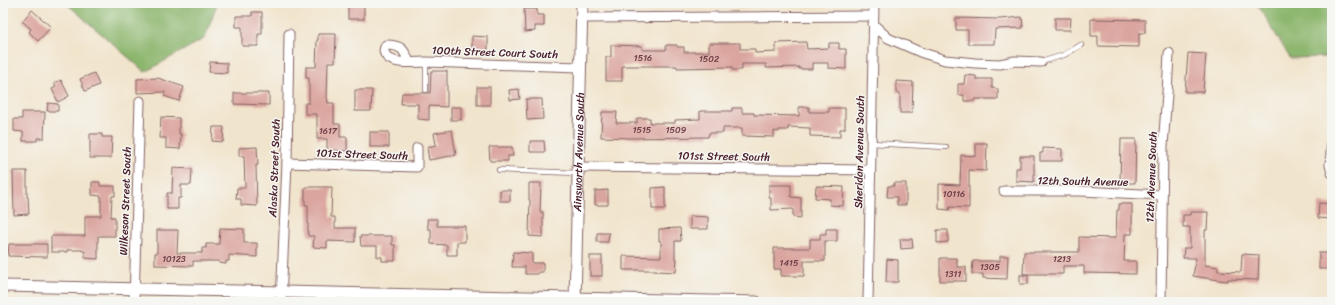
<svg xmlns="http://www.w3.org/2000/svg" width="1335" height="305" viewBox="0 0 1335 305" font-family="Sriracha,sans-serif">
	<rect width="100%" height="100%" fill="#f6f6f2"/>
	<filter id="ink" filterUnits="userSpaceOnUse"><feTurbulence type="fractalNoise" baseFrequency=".025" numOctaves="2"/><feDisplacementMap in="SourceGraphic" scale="8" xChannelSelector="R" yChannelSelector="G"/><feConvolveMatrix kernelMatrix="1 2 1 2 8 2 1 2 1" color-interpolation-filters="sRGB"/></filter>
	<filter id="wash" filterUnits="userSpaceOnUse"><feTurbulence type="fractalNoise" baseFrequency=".012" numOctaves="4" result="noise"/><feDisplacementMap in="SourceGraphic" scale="16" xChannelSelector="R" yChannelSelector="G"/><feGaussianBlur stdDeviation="0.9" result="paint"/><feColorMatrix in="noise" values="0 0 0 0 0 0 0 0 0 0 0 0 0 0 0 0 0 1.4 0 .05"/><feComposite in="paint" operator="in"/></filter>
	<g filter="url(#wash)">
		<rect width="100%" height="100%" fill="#f1e4cc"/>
		<g fill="#8cb66d" stroke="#6b6a4c">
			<polygon points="66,3 217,3 205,38 145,72"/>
			<polygon points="1257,3 1332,3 1332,57 1290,58"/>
		</g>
		<g id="blocks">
			<g fill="#dba59f">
				<rect x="348" y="4" width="16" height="15"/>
				<polygon points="524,9 537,9 537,15 544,15 544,26 535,26 535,31 525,32"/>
				<polygon points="32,10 51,27 38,41 29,32 31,29 22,21"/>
				<polygon points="252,12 262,12 262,34 258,34 258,46 242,46 242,27 236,27 236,16 252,16"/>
				<polygon points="1022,17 1023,28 995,29 994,44 968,44 968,30 956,30 956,18 1000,19"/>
				<polygon points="1055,18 1071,18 1070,30 1055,30"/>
				<polygon points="1091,19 1145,20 1145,33 1139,33 1139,47 1098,46 1098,36 1091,36"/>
				<polygon points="318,34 336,34 335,62 328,62 327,97 328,103 334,103 334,124 340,124 340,137 347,137 347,151 327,150 327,139 317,139 317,114 305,114 305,103 309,103 309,78 306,78 306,67 316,67 317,40 318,40"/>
				<polygon points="472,36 488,37 488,52 472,52"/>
				<polygon points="806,42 807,49 829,48 829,43 839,43 839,49 846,49 846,69 828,68 828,63 812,63 812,69 799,69 799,67 766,68 766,64 742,64 742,70 732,70 732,67 677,68 677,66 622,66 622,81 606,81 606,57 611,57 611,45 642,46 642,50 666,50 666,45 677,45 677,47 684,47 684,52 709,52 709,43 740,43 740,49 755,49 755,53 776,52 776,43"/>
				<polygon points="1188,53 1206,54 1203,92 1185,92"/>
				<polygon points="210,62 227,63 227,73 209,72"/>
				<polygon points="431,71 447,71 447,107 429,106 429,120 418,119 418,104 401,104 402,93 430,93"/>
				<polygon points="94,73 99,85 85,91 80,79"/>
				<polygon points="965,75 976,76 976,79 992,79 992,88 998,89 998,99 975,99 975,101 964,101 964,95 958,95 958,84 964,84"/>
				<polygon points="158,78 184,87 179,101 164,96 165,92 137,93 137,79"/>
				<polygon points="61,80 69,96 58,102 52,89 56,87 54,83"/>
				<polygon points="896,81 913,82 912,113 900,113 900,93 896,93"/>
				<rect x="477" y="87" width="13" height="18"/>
				<polygon points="519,89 520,99 510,100 509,90"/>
				<polygon points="355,90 372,90 371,111 355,111"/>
				<polygon points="234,93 269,93 269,105 234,104"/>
				<polygon points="526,99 542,99 543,119 527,120"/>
				<polygon points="48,103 58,104 58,111 47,111"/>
				<rect x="451" y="107" width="10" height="13"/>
				<polygon points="799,107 809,107 809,112 829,112 829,108 845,108 845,129 840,129 840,137 810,136 810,128 788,127 788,130 779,130 778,132 774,131 774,137 742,136 742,128 723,128 723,133 709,133 708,137 630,138 601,137 602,112 617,112 616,123 637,123 637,118 650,118 650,123 675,123 675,120 700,119 700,111 732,111 732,108 742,108 742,113 754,113 754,115 799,116"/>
				<polygon points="22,112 45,112 44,138 37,138 37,141 23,141 23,132 14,131 14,119 22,119"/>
				<polygon points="161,117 179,118 179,134 181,134 180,149 166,148 166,138 160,138"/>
				<polygon points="213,127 224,127 223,142 212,141"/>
				<polygon points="452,130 456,155 429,160 427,147 436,145 434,133"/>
				<rect x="370" y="132" width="19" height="15"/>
				<polygon points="90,134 102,134 102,137 112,137 111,158 90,158"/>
				<polygon points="1121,139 1136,139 1135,183 1120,183"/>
				<polygon points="530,141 544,141 545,152 530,152"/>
				<polygon points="976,143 987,143 986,171 969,170 969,208 950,207 949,210 939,209 939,184 960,185 961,155 976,156"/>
				<polygon points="257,147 258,165 256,165 257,206 241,205 241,199 236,199 237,188 245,188 244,156 239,156 239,148"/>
				<polygon points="489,147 512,147 513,156 508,156 508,161 490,161"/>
				<polygon points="1043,148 1062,149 1062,161 1040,161 1040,153 1043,153"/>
				<polygon points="1020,156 1034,156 1034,182 1016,181 1016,168 1020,168"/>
				<polygon points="173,168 192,169 191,185 181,185 181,198 178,198 178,209 167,209 167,193 172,193"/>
				<polygon points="13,171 27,171 27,197 28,197 29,214 14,215"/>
				<polygon points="92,182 100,182 100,186 115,186 115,196 112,196 111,217 115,217 115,236 98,236 98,259 85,258 85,251 82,251 82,250 67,250 67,252 51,252 51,236 85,236 85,216 101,216 101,196 92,195"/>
				<polygon points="529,183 541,183 540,212 543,212 543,237 529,236 530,200 529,200"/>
				<polygon points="894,183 906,183 906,205 897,205 897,197 887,197 888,186 894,186"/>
				<polygon points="769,185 791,185 791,197 801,198 801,218 793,217 793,209 771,210 771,198 769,198"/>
				<polygon points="816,186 844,187 843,206 830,205 830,199 815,198"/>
				<polygon points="305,187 332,187 331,217 335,217 335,228 355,228 355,242 327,241 327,248 313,247 314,236 308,236 308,205 305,205"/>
				<polygon points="665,187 665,209 652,209 652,188"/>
				<rect x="500" y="190" width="10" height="11"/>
				<polygon points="608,190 608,205 595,205 595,191"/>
				<polygon points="1319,203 1332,204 1332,219 1318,218"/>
				<polygon points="1119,204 1132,204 1132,234 1125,234 1124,261 1136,261 1136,274 1084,273 1084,266 1063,266 1063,274 1023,274 1024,252 1079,252 1079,237 1114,238 1114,237 1116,237 1117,210 1119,210"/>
				<polygon points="1190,212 1208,212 1207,230 1205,230 1205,265 1218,267 1218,271 1241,272 1242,254 1259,255 1258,280 1228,279 1228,281 1219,280 1193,276 1196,258 1183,258 1184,248 1190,248 1190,227 1183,227 1183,215 1190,215"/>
				<polygon points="690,216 708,217 708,229 690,229"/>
				<polygon points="427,219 437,219 437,226 465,226 465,242 457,242 457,255 447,255 447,245 431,244 431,229 428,229"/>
				<polygon points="220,228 244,229 244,243 257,243 257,257 229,255 229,261 226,261 226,264 219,263 219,261 193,261 193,266 155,265 155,253 157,253 157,230 178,230 177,253 202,253 202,248 206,248 206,244 219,244"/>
				<polygon points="680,228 681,241 675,241 675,259 677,259 676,272 657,271 657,270 623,270 623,256 661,257 661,241 659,241 659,229"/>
				<polygon points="826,229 837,229 837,241 825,241 825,261 804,261 804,276 781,276 781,269 774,269 774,248 810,248 810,239 820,239 820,234 826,234"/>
				<polygon points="937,230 948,230 948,242 937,243"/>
				<polygon points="597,233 609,233 608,242 597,242"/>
				<polygon points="360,236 392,236 392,245 395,245 395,261 382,261 382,257 377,257 377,246 361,246"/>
				<polygon points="900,239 912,239 913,248 901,249"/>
				<polygon points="9,244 47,244 47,257 8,256"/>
				<polygon points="513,252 532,253 532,263 543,263 543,272 538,272 538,274 525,274 525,267 512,267"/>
				<rect x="1319" y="253" width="13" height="16"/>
				<rect x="590" y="256" width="12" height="20"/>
				<polygon points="1000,256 1008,256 1007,279 983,278 983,274 972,274 973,261 1000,261"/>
				<polygon points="940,258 957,258 957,267 966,267 966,281 940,281"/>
				<polygon points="887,259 898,260 898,282 886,282"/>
				<rect x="1020" y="275" width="8" height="9"/>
			</g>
		</g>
	</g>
	<g filter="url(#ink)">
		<use href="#blocks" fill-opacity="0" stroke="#846463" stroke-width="1"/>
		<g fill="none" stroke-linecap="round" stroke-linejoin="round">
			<defs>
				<g id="service">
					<polyline points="426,62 426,90"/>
					<polyline points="1041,62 1064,55 1081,45"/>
					<polyline points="871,143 946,147"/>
					<polyline points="499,170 578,173"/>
				</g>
				<g id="minor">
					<polyline points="582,18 873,16"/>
					<polyline points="873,24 888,38 920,52 945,60 975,63 1000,64 1015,61 1041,62"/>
					<path d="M 409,62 C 404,49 401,45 386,45 C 384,48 383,50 385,54 C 391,66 415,62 426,62 L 580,67"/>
					<polyline points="1332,140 1330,165 1332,173"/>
					<polyline points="287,163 417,167 417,148"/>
					<polyline points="578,167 870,170"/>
					<polyline points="1004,191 1081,191 1162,195"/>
					<polyline points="134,302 140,101"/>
					<polyline points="281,302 287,163 289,34"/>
					<polyline points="868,302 874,3"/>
					<polyline points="1161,302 1163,146 1167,94 1169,53"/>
				</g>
				<g id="tertiary">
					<polyline points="3,286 756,302"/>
					<path id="s1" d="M 575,302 L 582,3"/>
				</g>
			</defs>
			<use href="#service" stroke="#846463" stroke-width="6"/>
			<use href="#minor" stroke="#846463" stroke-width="11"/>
			<use href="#tertiary" stroke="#846463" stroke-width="13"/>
			<use href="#service" stroke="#fff" stroke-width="4.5"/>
			<use href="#minor" stroke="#fff" stroke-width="9"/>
			<use href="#tertiary" stroke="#fff" stroke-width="11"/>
		</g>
	</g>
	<g text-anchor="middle" stroke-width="3" stroke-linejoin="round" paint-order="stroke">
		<g font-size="9" fill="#6e4048">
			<text x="643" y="61">1516</text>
			<text x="709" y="62">1502</text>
			<text x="642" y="133">1515</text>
			<text x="676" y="133">1509</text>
			<text x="328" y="134">1617</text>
			<text x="954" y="197">10116</text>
			<text x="174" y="262">10123</text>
			<text x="1062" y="262">1213</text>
			<text x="789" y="266">1415</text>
			<text x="990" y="270">1305</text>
			<text x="953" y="277">1311</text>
		</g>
		<g font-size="11" fill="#4a1f2b" stroke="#f6f6f2">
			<text transform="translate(495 52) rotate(2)" y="4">100th Street Court South</text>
			<text transform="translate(859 152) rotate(-89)" y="4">Sheridan Avenue South</text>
			<text dy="4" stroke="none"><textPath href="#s1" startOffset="150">Ainsworth Avenue South</textPath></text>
			<text transform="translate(362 154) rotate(2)" y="4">101st Street South</text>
			<text transform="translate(724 156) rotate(1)" y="4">101st Street South</text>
			<text transform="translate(274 168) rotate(-88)" y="4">Alaska Street South</text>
			<text transform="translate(1151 177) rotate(-88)" y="4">12th Avenue South</text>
			<text transform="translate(1083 181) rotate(1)" y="4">12th South Avenue</text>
			<text transform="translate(125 201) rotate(-88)" y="4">Wilkeson Street South</text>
		</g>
	</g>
	<rect width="1335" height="305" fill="none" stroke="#f6f6f2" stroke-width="16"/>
</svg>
